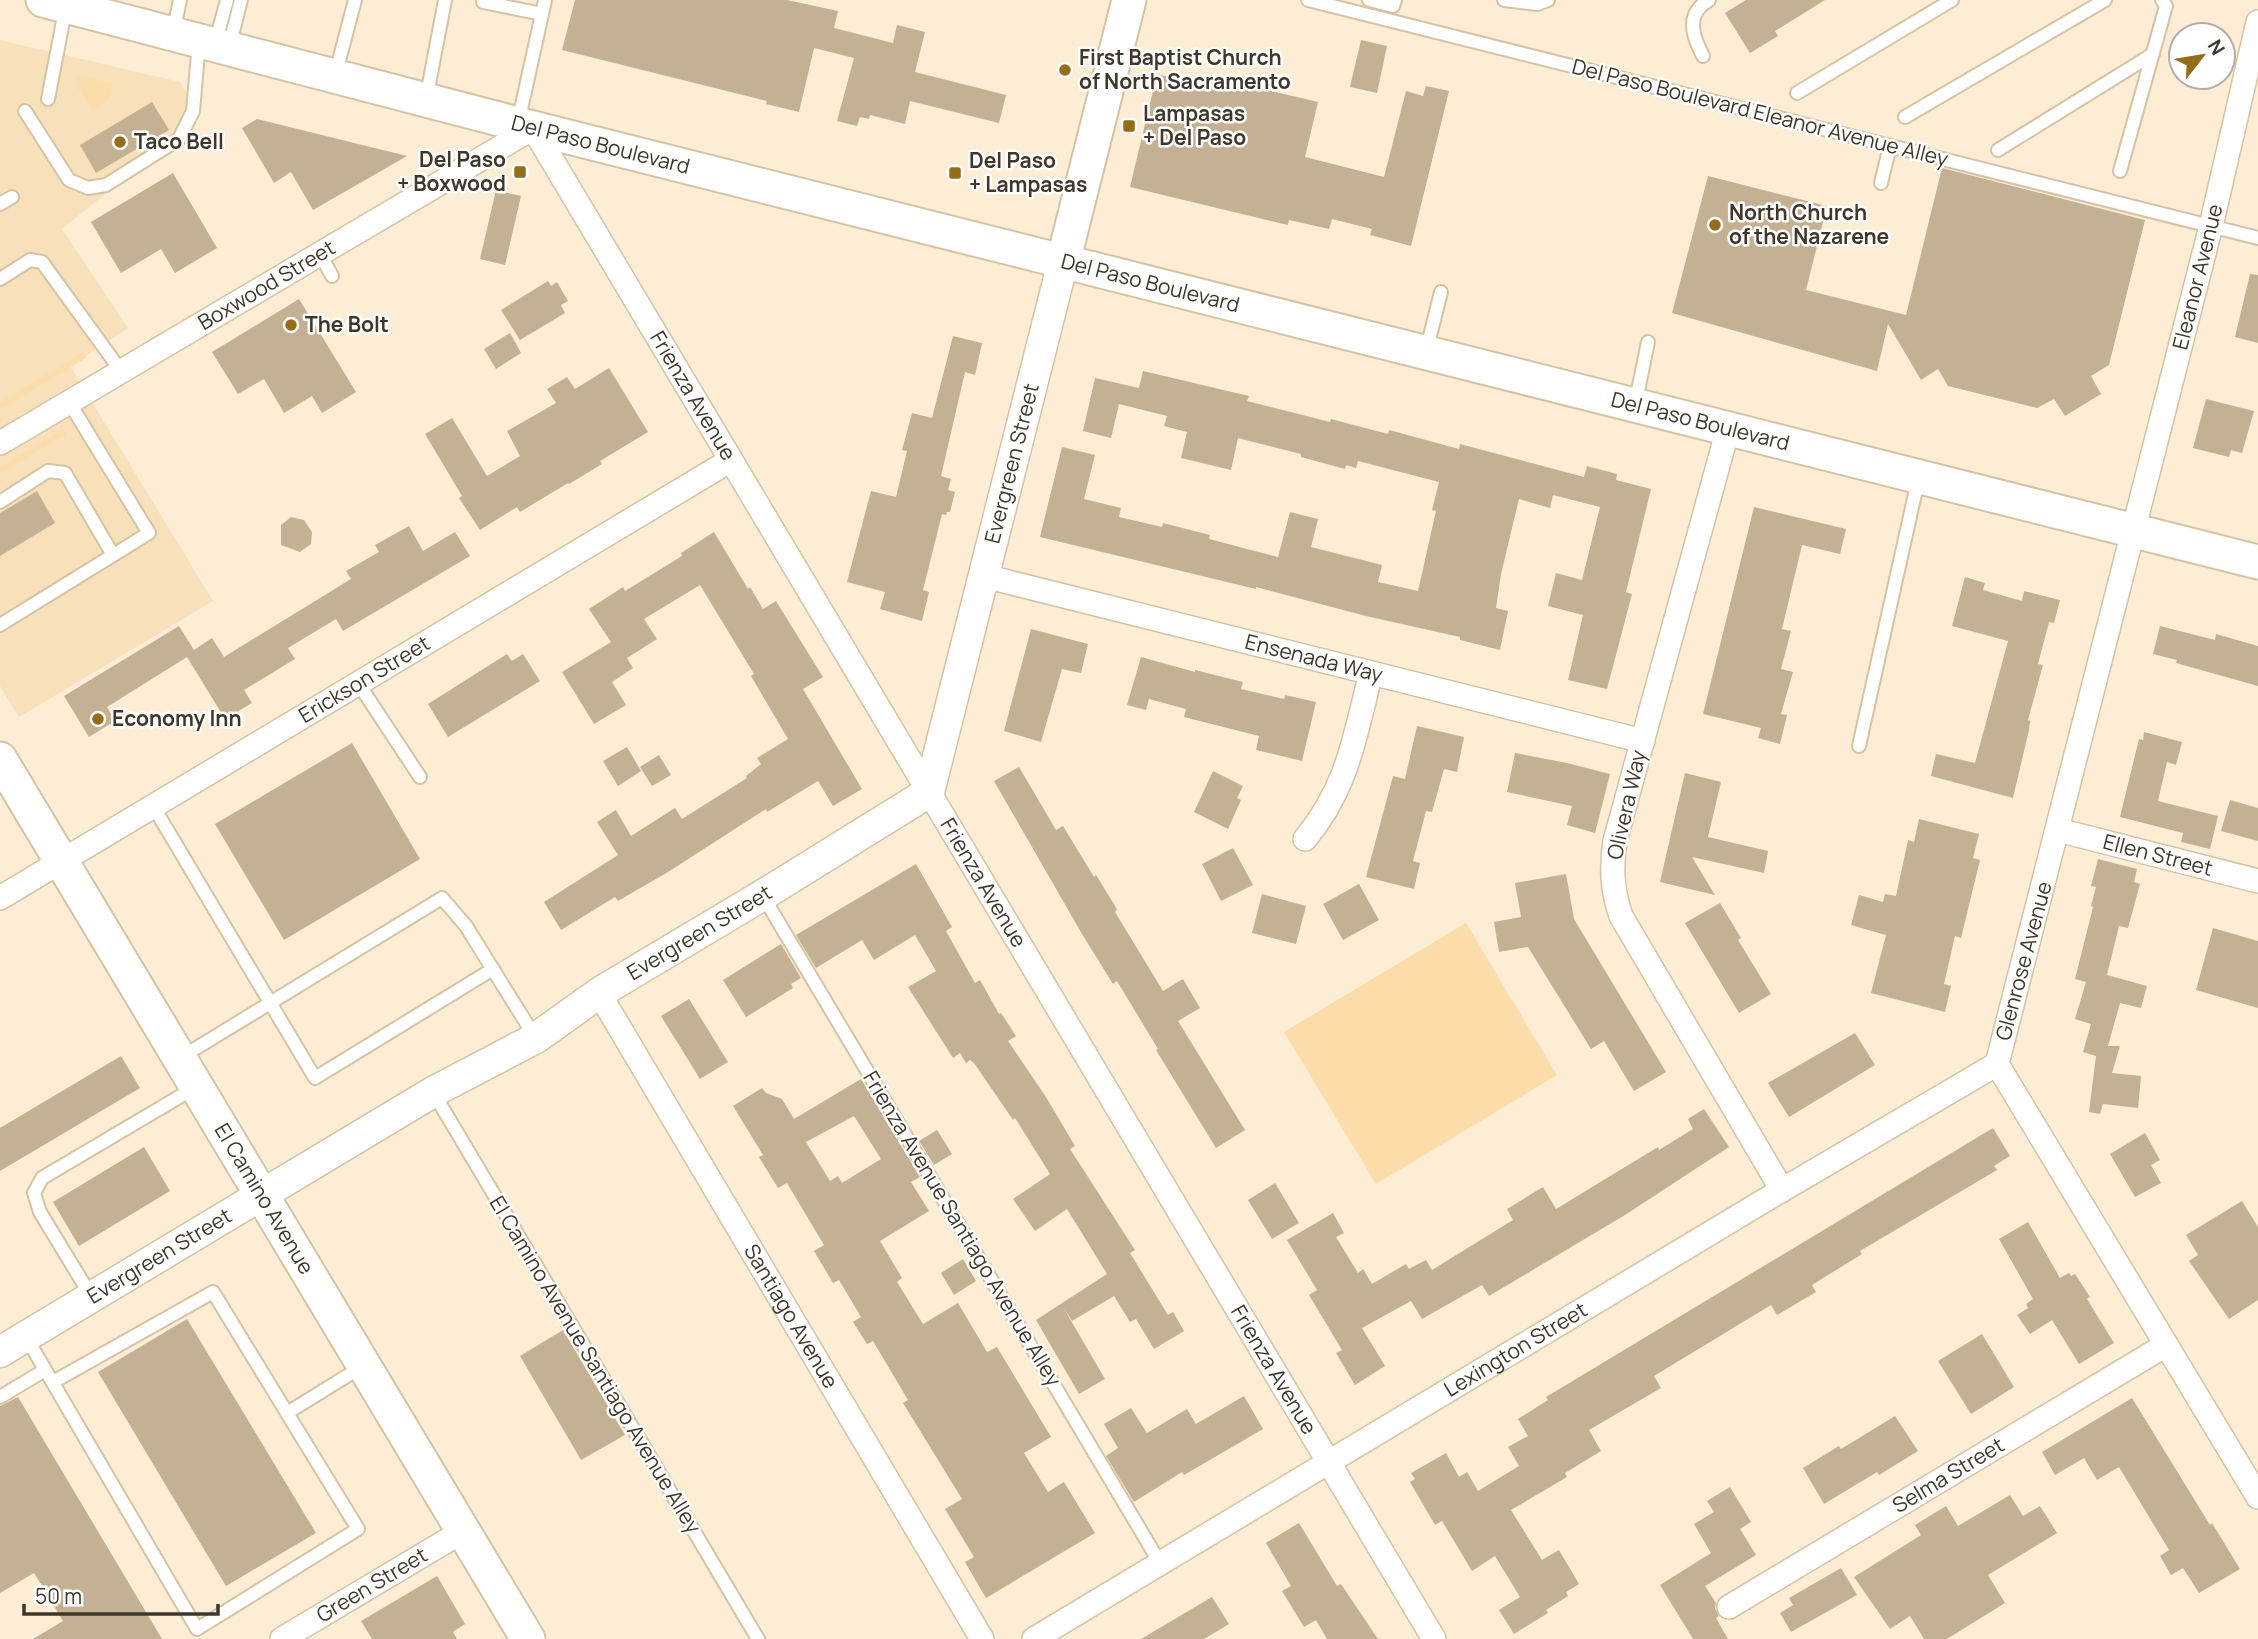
<svg xmlns="http://www.w3.org/2000/svg" width="2258" height="1639" viewBox="0 0 2258 1639" font-family="Manrope,sans-serif">
	<rect width="100%" height="100%" fill="#fcedd4"/>
	<polygon fill="#f8e0ba" points="0,40 180,82 201,116 62,229 128,328 70,366 213,601 19,717 0,686"/>
	<g fill="#fcdca8">
		<polygon points="76,75 113,84 110,98 92,110 76,85"/>
		<polygon points="84,352 86,358 0,410 0,402"/>
		<polygon points="63,429 66,434 0,474 0,467"/>
		<polygon points="1466,923 1557,1075 1376,1184 1284,1032"/>
	</g>
	<g fill="#c4b193" fill-rule="evenodd">
		<polygon points="575,0 787,0 838,11 834,28 893,43 897,25 925,32 915,72 1006,95 999,123 910,101 905,124 870,115 869,119 860,117 857,126 837,121 854,58 814,48 799,112 766,104 767,101 562,50"/>
		<polygon points="1746,0 1825,0 1775,31 1778,36 1750,53 1725,13"/>
		<polygon points="1361,40 1387,46 1377,93 1350,87"/>
		<polygon points="1157,74 1205,86 1208,76 1318,102 1305,157 1384,177 1406,91 1423,96 1426,86 1449,91 1411,246 1370,235 1372,229 1332,219 1329,229 1289,220 1288,225 1130,187"/>
		<polygon points="152,102 169,130 96,173 80,145"/>
		<polygon points="257,119 407,156 313,210 291,172 274,183 242,128"/>
		<polygon points="1942,168 2145,220 2109,365 2091,376 2101,394 2065,416 2054,399 2037,408 1948,386 1938,369 1921,380 1888,324 1877,371 1672,313 1708,176 1827,206 1806,290 1906,315"/>
		<polygon points="173,173 217,248 175,273 161,249 121,273 91,222"/>
		<polygon points="496,190 521,196 505,265 480,259"/>
		<polygon points="2250,274 2258,275 2258,343 2235,337"/>
		<polygon points="548,281 551,286 557,282 568,301 561,305 565,313 520,340 501,310"/>
		<polygon points="299,299 356,392 322,413 312,396 284,413 264,379 238,394 212,352"/>
		<polygon points="510,333 521,353 496,369 484,349"/>
		<polygon points="953,336 982,343 975,375 965,372 941,476 951,479 948,490 955,492 950,512 947,512 946,515 942,514 923,590 929,592 922,621 880,609 885,592 847,582 871,491 896,497 907,451 902,450 912,413 932,418"/>
		<polygon points="609,368 648,432 600,461 602,464 569,484 568,483 520,512 517,507 480,530 459,498 462,496 425,434 452,418 487,476 520,456 507,431 556,403 547,389 567,377 575,389"/>
		<polygon points="1143,371 1249,396 1247,401 1330,422 1331,419 1388,434 1389,430 1459,449 1460,444 1584,477 1587,466 1617,474 1616,480 1651,489 1626,592 1632,594 1607,689 1568,680 1583,615 1548,606 1556,573 1582,580 1600,507 1553,495 1550,508 1519,499 1501,574 1496,608 1508,611 1500,650 1460,640 1460,637 1366,616 1256,587 1256,589 1040,537 1062,447 1095,455 1084,499 1121,508 1119,517 1162,527 1163,523 1210,535 1209,539 1278,557 1290,512 1318,519 1311,547 1382,565 1378,582 1418,591 1436,511 1432,510 1439,482 1358,461 1356,468 1346,465 1345,469 1301,457 1301,454 1238,438 1231,470 1181,458 1187,432 1164,426 1167,416 1119,404 1111,438 1083,431 1095,378 1139,388"/>
		<polygon points="2206,399 2254,411 2242,453 2231,450 2229,457 2193,448"/>
		<polygon points="37,491 55,523 0,556 0,513"/>
		<polygon points="1754,507 1846,529 1840,554 1802,545 1782,629 1791,631 1781,669 1793,672 1781,714 1787,715 1780,744 1758,738 1761,728 1703,714"/>
		<polygon points="291,517 304,520 312,532 311,544 300,552 281,545 281,525"/>
		<polygon points="409,526 423,551 455,532 470,556 343,631 336,619 288,648 295,659 244,690 252,703 225,719 187,657 107,707 115,721 89,737 64,696 179,626 194,650 212,638 224,657 351,579 346,571 379,552 375,545"/>
		<polygon points="714,532 748,589 750,587 763,609 776,601 823,677 803,689 862,789 833,806 818,781 767,812 766,809 668,872 618,901 615,897 561,930 544,902 618,855 597,822 616,810 631,836 675,808 682,819 747,778 746,776 761,764 757,758 788,739 751,676 754,674 700,585 644,619 657,639 627,658 633,668 612,682 626,705 594,724 562,672 611,642 589,609 623,587 625,591 682,556 681,553"/>
		<polygon points="1965,577 1985,583 1983,590 2022,601 2024,591 2060,600 2054,623 2049,622 2038,664 2043,665 2028,720 2030,721 2029,730 2013,798 1931,776 1936,754 1975,763 2008,641 1952,626"/>
		<polygon points="2160,626 2215,640 2216,634 2258,646 2258,686 2176,663 2177,660 2153,654"/>
		<polygon points="1031,629 1088,644 1081,673 1062,669 1041,742 1004,731"/>
		<polygon points="507,654 512,661 523,654 540,681 448,737 428,704"/>
		<polygon points="1141,657 1195,672 1195,670 1243,682 1241,689 1284,699 1285,695 1316,702 1302,761 1256,750 1259,736 1184,717 1186,709 1149,699 1146,710 1127,705"/>
		<polygon points="1417,726 1464,737 1457,772 1444,769 1432,812 1426,811 1413,861 1420,863 1414,889 1366,877 1393,776 1405,779"/>
		<polygon points="2144,732 2182,742 2176,765 2167,762 2158,801 2218,816 2210,849 2181,842 2183,833 2120,817 2139,739 2143,740"/>
		<polygon points="352,743 420,859 284,940 215,824"/>
		<polygon points="627,747 641,771 618,786 603,761"/>
		<polygon points="1515,753 1567,763 1610,774 1595,833 1567,825 1572,806 1507,792"/>
		<polygon points="659,755 671,775 652,786 640,767"/>
		<polygon points="1019,767 1056,830 1063,826 1094,877 1096,875 1117,909 1115,912 1163,991 1183,979 1200,1008 1178,1021 1245,1130 1216,1148 1156,1050 1158,1049 1117,981 1113,984 1082,934 994,781"/>
		<polygon points="1213,771 1243,786 1237,798 1241,800 1228,829 1194,812"/>
		<polygon points="1685,773 1721,782 1708,837 1768,851 1764,873 1692,857 1715,895 1660,882"/>
		<polygon points="2230,800 2258,808 2258,841 2221,831"/>
		<polygon points="1919,819 1979,834 1973,858 1980,860 1961,938 1955,936 1944,984 1951,986 1945,1012 1871,993 1886,935 1851,925 1859,895 1883,902 1885,894 1896,896 1908,840 1914,842"/>
		<polygon points="1233,848 1253,885 1221,901 1202,864"/>
		<polygon points="2098,859 2137,869 2134,882 2140,884 2128,928 2119,926 2107,975 2147,986 2141,1008 2120,1003 2108,1046 2120,1046 2112,1073 2141,1076 2138,1108 2103,1104 2100,1114 2089,1112 2096,1056 2083,1052 2091,1024 2075,1019 2086,982 2075,979 2093,907 2091,906 2096,887 2091,886"/>
		<polygon points="916,864 952,927 946,931 975,983 980,980 999,1014 1001,1013 1016,1036 1008,1041 1046,1097 1075,1146 1070,1149 1135,1250 1130,1253 1168,1315 1173,1312 1184,1331 1154,1349 1136,1319 1130,1322 1114,1296 1072,1321 1063,1307 1105,1379 1079,1394 1036,1320 1107,1274 1067,1209 1035,1231 1013,1199 1050,1174 1015,1118 1013,1120 974,1063 970,1060 966,1063 960,1053 953,1058 908,987 936,971 915,935 874,960 862,940 816,968 796,935"/>
		<polygon points="1566,874 1574,919 1666,1072 1634,1091 1604,1041 1591,1049 1528,947 1499,952 1494,922 1521,917 1515,883"/>
		<polygon points="1359,884 1379,920 1343,940 1323,904"/>
		<polygon points="1262,894 1306,906 1296,944 1252,933"/>
		<polygon points="1720,903 1741,938 1738,940 1771,994 1739,1013 1685,923"/>
		<polygon points="2213,928 2258,941 2258,1008 2196,990"/>
		<polygon points="781,944 801,978 791,984 793,988 746,1017 723,980"/>
		<polygon points="689,999 728,1062 700,1079 661,1016"/>
		<polygon points="1855,1033 1875,1065 1789,1117 1768,1083"/>
		<polygon points="121,1056 140,1088 0,1171 0,1128"/>
		<path d="M 861,1079 L 920,1177 L 911,1182 L 929,1211 L 880,1241 L 902,1278 L 897,1282 L 923,1324 L 958,1303 L 987,1352 L 997,1347 L 1051,1437 L 1024,1453 L 1048,1492 L 1064,1482 L 1095,1533 L 986,1598 L 965,1562 L 974,1557 L 945,1509 L 962,1499 L 903,1403 L 908,1400 L 873,1341 L 867,1344 L 853,1322 L 861,1317 L 839,1280 L 833,1283 L 814,1251 L 824,1245 L 787,1183 L 778,1188 L 759,1157 L 763,1155 L 733,1106 L 762,1088 L 766,1093 L 782,1099 L 794,1119 ZM 854,1116 L 881,1159 L 842,1183 L 838,1176 L 830,1181 L 806,1142 Z"/>
		<polygon points="1704,1109 1729,1147 1625,1215 1489,1296 1482,1285 1422,1319 1411,1301 1362,1328 1385,1366 1355,1385 1336,1353 1342,1350 1309,1295 1317,1290 1287,1240 1333,1213 1344,1233 1336,1237 1358,1273 1363,1269 1372,1284 1406,1264 1409,1269 1426,1260 1432,1270 1513,1220 1507,1209 1543,1187 1556,1209 1658,1147 1659,1150 1693,1129 1688,1119"/>
		<polygon points="1993,1128 2010,1156 1994,1166 1997,1170 1860,1251 1862,1254 1812,1285 1816,1292 1777,1315 1771,1305 1654,1376 1661,1388 1589,1430 1601,1451 1565,1473 1567,1477 1511,1510 1542,1560 1559,1550 1579,1584 1566,1592 1568,1596 1546,1610 1548,1613 1514,1634 1499,1610 1520,1597 1495,1556 1472,1571 1442,1521 1435,1525 1410,1482 1415,1479 1411,1473 1446,1453 1459,1477 1467,1472 1478,1491 1519,1466 1508,1447 1528,1436 1518,1419 1548,1400 1546,1397"/>
		<polygon points="937,1130 952,1154 934,1165 919,1141"/>
		<polygon points="2145,1133 2160,1160 2151,1165 2161,1183 2135,1197 2110,1154"/>
		<polygon points="144,1147 170,1191 79,1246 53,1202"/>
		<polygon points="1275,1183 1299,1223 1272,1239 1248,1200"/>
		<polygon points="2242,1201 2258,1227 2258,1300 2229,1319 2189,1261 2198,1255 2186,1235"/>
		<polygon points="2028,1222 2060,1278 2069,1273 2071,1276 2075,1274 2090,1297 2087,1299 2114,1343 2079,1364 2052,1320 2030,1334 2017,1315 2028,1308 2026,1304 2033,1299 1999,1239"/>
		<polygon points="963,1259 976,1281 954,1295 941,1273"/>
		<polygon points="187,1319 316,1533 226,1586 98,1372"/>
		<polygon points="563,1330 625,1435 581,1460 520,1356"/>
		<polygon points="1982,1334 2014,1387 1971,1414 1938,1361"/>
		<polygon points="1244,1396 1263,1429 1184,1475 1182,1472 1134,1502 1106,1456 1118,1448 1104,1424 1131,1408 1147,1433 1187,1409 1196,1424"/>
		<polygon points="18,1397 162,1639 33,1639 63,1621 34,1573 0,1593 0,1406"/>
		<polygon points="2132,1398 2210,1525 2212,1523 2240,1569 2199,1593 2183,1568 2171,1575 2160,1556 2169,1550 2119,1467 2097,1480 2084,1458 2055,1475 2042,1452"/>
		<polygon points="1895,1416 1918,1451 1879,1475 1877,1472 1824,1504 1803,1468 1839,1446 1841,1449"/>
		<polygon points="1730,1487 1751,1522 1740,1529 1756,1555 1705,1586 1716,1603 1715,1608 1719,1616 1716,1618 1728,1639 1693,1639 1660,1585 1711,1553 1694,1524 1714,1512 1707,1501"/>
		<polygon points="2010,1495 2023,1516 2040,1506 2057,1533 1988,1575 2005,1603 1947,1639 1924,1639 1910,1616 1890,1629 1854,1577 1921,1535 1915,1525 1946,1506 1958,1526"/>
		<polygon points="1299,1523 1337,1586 1341,1584 1378,1639 1327,1639 1316,1620 1304,1627 1282,1591 1291,1586 1266,1543"/>
		<polygon points="1841,1568 1857,1595 1791,1632 1780,1613 1793,1605 1789,1598"/>
		<polygon points="437,1576 465,1624 453,1632 457,1639 372,1639 361,1621"/>
		<polygon points="1212,1597 1229,1624 1204,1639 1141,1639"/>
	</g>
	<g fill="none" stroke-linecap="round" stroke-linejoin="round">
		<defs>
			<g id="service">
				<polyline points="1308,0 2258,238"/>
				<polyline points="1369,0 1393,6 1395,0"/>
				<polyline points="1504,0 1537,4 1548,0"/>
				<polyline points="483,2 542,14 545,0"/>
				<polyline points="173,33 180,0"/>
				<polyline points="215,44 227,0"/>
				<polyline points="229,47 241,0"/>
				<path d="M 1703,56 C 1692,35 1685,14 1709,0"/>
				<polyline points="335,76 355,0"/>
				<polyline points="1797,93 1952,0"/>
				<polyline points="48,99 66,6"/>
				<polyline points="426,100 445,0"/>
				<polyline points="25,111 69,180 88,188 106,185 179,139 193,111 199,42"/>
				<polyline points="1905,117 2105,0"/>
				<polyline points="518,123 542,14"/>
				<polyline points="1998,150 2153,54"/>
				<polyline points="2120,171 2166,6 2162,0"/>
				<polyline points="1881,183 1890,146"/>
				<polyline points="0,204 12,197"/>
				<polyline points="320,254 332,276"/>
				<polyline points="0,279 30,260 42,262 121,371"/>
				<polyline points="1426,352 1441,292"/>
				<polyline points="1635,405 1648,342"/>
				<polyline points="0,502 48,471 65,473 113,555"/>
				<polyline points="0,625 149,533 69,402"/>
				<polyline points="358,683 420,777"/>
				<polyline points="1859,746 1919,476"/>
				<polyline points="153,806 315,1078 493,969"/>
				<polyline points="763,896 1160,1563"/>
				<polyline points="180,1058 442,898 466,926 535,1037"/>
				<polyline points="433,1092 758,1639"/>
				<polyline points="91,1296 40,1212 34,1193 42,1178 196,1087"/>
				<polyline points="26,1337 197,1629 358,1529 287,1413 363,1366"/>
				<polyline points="53,1382 213,1292 287,1413"/>
				<polyline points="0,1397 45,1370"/>
			</g>
			<g id="minor">
				<polyline points="2258,22 2211,226 1997,1064 2258,1497"/>
				<path d="M 1728,429 L 1615,841 C 1611,868 1612,890 1621,916 L 1782,1190"/>
				<path id="s1" d="M 0,443 L 533,128 L 1434,1639"/>
				<path id="s2" d="M 984,576 L 1643,741"/>
				<path id="s3" d="M 2058,830 L 2258,881"/>
				<path d="M 1305,839 C 1348,788 1355,735 1371,673"/>
				<path id="s4" d="M 0,898 L 731,460"/>
				<path id="s5" d="M 599,993 L 982,1639"/>
				<path id="s6" d="M 1729,1607 L 2166,1345"/>
				<path id="s7" d="M 282,1639 L 463,1531"/>
				<path id="s8" d="M 1034,1639 L 1782,1190 L 1997,1064"/>
			</g>
			<g id="tertiary">
				<path id="s9" d="M 0,1352 L 433,1092 L 536,1038 L 599,993 L 763,895 L 929,792 L 1063,262"/>
			</g>
			<g id="secondary">
				<path id="s10" d="M 43,0 L 533,128 L 2258,562"/>
				<polyline points="1063,262 1129,0"/>
				<path id="s11" d="M 0,759 L 528,1639"/>
			</g>
		</defs>
		<use href="#service" stroke="#d6c3a4" stroke-width="16"/>
		<use href="#minor" stroke="#d6c3a4" stroke-width="26"/>
		<use href="#tertiary" stroke="#d6c3a4" stroke-width="33"/>
		<use href="#secondary" stroke="#d6c3a4" stroke-width="37"/>
		<use href="#service" stroke="#fff" stroke-width="12"/>
		<use href="#minor" stroke="#fff" stroke-width="23"/>
		<use href="#tertiary" stroke="#fff" stroke-width="30"/>
		<use href="#secondary" stroke="#fff" stroke-width="33"/>
	</g>
	<g fill="#956c17" stroke="#fff" stroke-width="2.5">
		<circle cx="1065" cy="70" r="7"/>
		<rect x="1122" y="119" width="14" height="14" rx="3.5"/>
		<circle cx="120" cy="142" r="7"/>
		<rect x="513" y="165" width="14" height="14" rx="3.5"/>
		<rect x="948" y="166" width="14" height="14" rx="3.5"/>
		<circle cx="1715" cy="225" r="7"/>
		<circle cx="291" cy="325" r="7"/>
		<circle cx="98" cy="719" r="7"/>
	</g>
	<g text-anchor="middle" stroke-width="5" stroke-linejoin="round" paint-order="stroke">
		<g font-size="21" font-weight="bold" fill="#3e372a" stroke="#fff" text-anchor="start">
			<text x="1079" y="65">First Baptist Church<tspan x="1079" dy="24">of North Sacramento</tspan></text>
			<text x="1143" y="121">Lampasas<tspan x="1143" dy="24">+ Del Paso</tspan></text>
			<text x="134" y="149">Taco Bell</text>
			<text x="506" y="167" text-anchor="end">Del Paso<tspan x="506" dy="24">+ Boxwood</tspan></text>
			<text x="969" y="168">Del Paso<tspan x="969" dy="24">+ Lampasas</tspan></text>
			<text x="1729" y="220">North Church<tspan x="1729" dy="24">of the Nazarene</tspan></text>
			<text x="305" y="332">The Bolt</text>
			<text x="112" y="726">Economy Inn</text>
		</g>
		<g font-size="21" fill="#3e372a" stroke="#fff">
			<text transform="translate(1760 113) rotate(14)" y="7">Del Paso Boulevard Eleanor Avenue Alley</text>
			<text dy="7" stroke="none"><textPath href="#s10" startOffset="576">Del Paso Boulevard</textPath></text>
			<text transform="translate(2198 277) rotate(-76)" y="7">Eleanor Avenue</text>
			<text dy="7" stroke="none"><textPath href="#s10" startOffset="1143">Del Paso Boulevard</textPath></text>
			<text dy="7" stroke="none"><textPath href="#s1" startOffset="310">Boxwood Street</textPath></text>
			<text dy="7" stroke="none"><textPath href="#s1" startOffset="931">Frienza Avenue</textPath></text>
			<text dy="7" stroke="none"><textPath href="#s10" startOffset="1710">Del Paso Boulevard</textPath></text>
			<text dy="7" stroke="none"><textPath href="#s9" startOffset="1424">Evergreen Street</textPath></text>
			<text dy="7" stroke="none"><textPath href="#s2" startOffset="340">Ensenada Way</textPath></text>
			<text dy="7" stroke="none"><textPath href="#s4" startOffset="425">Erickson Street</textPath></text>
			<text transform="translate(1627 805) rotate(-77)" y="7">Olivera Way</text>
			<text dy="7" stroke="none"><textPath href="#s3" startOffset="103">Ellen Street</textPath></text>
			<text dy="7" stroke="none"><textPath href="#s1" startOffset="1498">Frienza Avenue</textPath></text>
			<text dy="7" stroke="none"><textPath href="#s9" startOffset="816">Evergreen Street</textPath></text>
			<text transform="translate(2024 961) rotate(-75)" y="7">Glenrose Avenue</text>
			<text dy="7" stroke="none"><textPath href="#s11" startOffset="513">El Camino Avenue</textPath></text>
			<text transform="translate(962 1229) rotate(59)" y="7">Frienza Avenue Santiago Avenue Alley</text>
			<text dy="7" stroke="none"><textPath href="#s9" startOffset="186">Evergreen Street</textPath></text>
			<text dy="7" stroke="none"><textPath href="#s5" startOffset="376">Santiago Avenue</textPath></text>
			<text dy="7" stroke="none"><textPath href="#s8" startOffset="562">Lexington Street</textPath></text>
			<text transform="translate(595 1365) rotate(59)" y="7">El Camino Avenue Santiago Avenue Alley</text>
			<text dy="7" stroke="none"><textPath href="#s1" startOffset="2065">Frienza Avenue</textPath></text>
			<text dy="7" stroke="none"><textPath href="#s6" startOffset="256">Selma Street</textPath></text>
			<text dy="7" stroke="none"><textPath href="#s7" startOffset="105">Green Street</textPath></text>
		</g>
	</g>
	<g transform="translate(2202 56) rotate(59)"><circle r="33" fill="#ffffff" stroke="#b2afaa" stroke-width="2"/>
	<path d="M0-5L12 26L0 18L-12 26Z" fill="#956c17"/>
	<text y="-10" font-size="19" font-weight="bold" text-anchor="middle" fill="#3e372a">N</text>
	</g>
	<path d="M24 1604v10h194v-10" fill="none" stroke="#3e372a" stroke-width="3.5"/>
	<text x="35" y="1604" font-size="21" fill="#3e372a" stroke="#ffffff" stroke-width="5" paint-order="stroke">50 m</text>
</svg>
